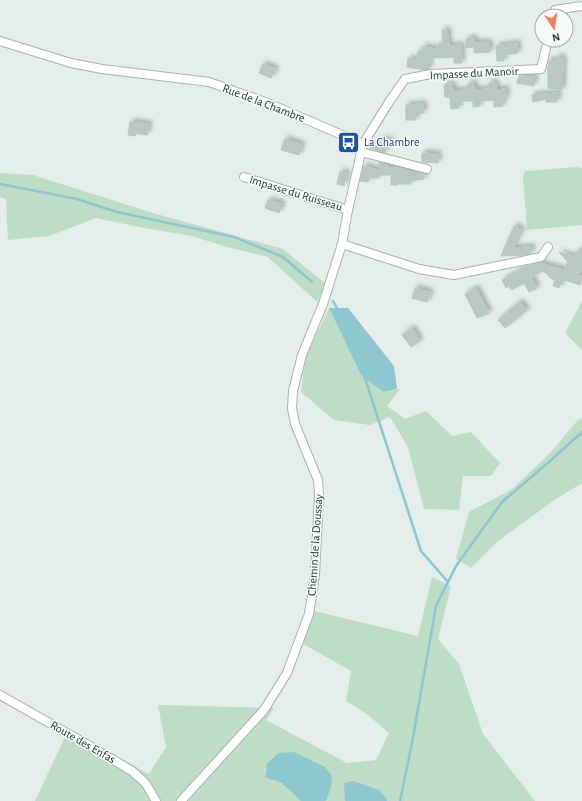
<svg xmlns="http://www.w3.org/2000/svg" width="582" height="801" viewBox="0 0 582 801" font-family="'Alegreya Sans',sans-serif">
	<defs>
		<filter id="shadow"><feDropShadow dx="3" dy="-3" stdDeviation="2" flood-color="#0004"/></filter>
	</defs>
	<rect width="100%" height="100%" fill="#e4ede9"/>
	<g fill="#beddc6">
		<polygon points="576,167 582,168 582,225 527,230 523,177 525,171"/>
		<polygon points="0,173 33,175 153,213 283,249 326,284 317,302 268,257 227,247 192,236 139,227 96,218 49,236 8,240 6,199 0,197"/>
		<polygon points="582,301 582,350 565,333"/>
		<polygon points="329,308 361,375 383,392 400,389 387,406 405,419 426,411 452,436 471,432 500,463 491,476 463,476 459,510 424,509 408,447 390,417 370,425 334,420 301,392 305,359"/>
		<polygon points="582,418 582,483 556,499 498,541 471,568 456,559 469,512 511,490 551,452 577,421"/>
		<polygon points="432,577 451,586 438,639 459,664 483,734 535,801 35,801 64,739 76,733 149,774 166,747 158,705 274,708 266,720 347,763 376,760 389,733 367,714 346,701 351,671 303,644 314,611 418,636"/>
	</g>
	<g fill="#8ec7d0">
		<polygon points="329,308 348,308 394,366 397,389 383,392 361,375"/>
		<polygon points="294,752 325,767 332,776 331,787 326,801 301,801 282,783 265,777 267,764 278,753"/>
		<polygon points="353,781 379,790 386,798 387,801 345,801 344,783"/>
	</g>
	<g fill="none" stroke-linecap="round" stroke-linejoin="round">
		<g stroke="#8ec7d0" stroke-width="2.5">
			<polyline points="0,184 77,199 117,212 234,237 283,257 312,282"/>
			<polyline points="333,301 338,310"/>
			<polyline points="364,375 421,551 448,582"/>
			<polyline points="400,801 412,743 436,606 456,566 502,502 549,462 582,432"/>
		</g>
	</g>
	<g fill="#b9c8c2" stroke="#b7c7c0" filter="url(#shadow)">
		<polygon points="442,30 447,30 449,46 461,45 462,63 454,63 454,57 440,58 430,57 429,69 425,70 407,67 408,58 416,60 418,51 422,52 423,47 437,49 437,46 443,45"/>
		<polygon points="474,38 474,43 489,42 490,52 474,53 474,47 466,48 466,39"/>
		<polygon points="517,43 518,53 503,55 504,61 497,61 496,46"/>
		<polygon points="557,57 563,58 562,90 548,88 548,68 549,60 556,61"/>
		<polygon points="263,64 276,69 271,78 259,73"/>
		<polygon points="519,76 534,77 534,86 517,83"/>
		<polygon points="474,83 475,90 489,89 489,83 496,83 496,90 506,89 506,99 502,100 503,106 494,107 494,100 480,101 480,106 473,107 473,101 459,101 459,108 451,109 450,97 445,97 444,85 452,84 453,91 468,90 468,84"/>
		<polygon points="558,93 557,102 546,102 546,99 533,102 532,95"/>
		<polygon points="423,104 424,113 416,113 416,120 406,120 406,105"/>
		<polygon points="130,122 149,124 147,135 136,133 135,136 128,135"/>
		<polygon points="285,139 302,145 299,155 281,150"/>
		<polygon points="379,140 390,140 390,146 386,146 385,153 369,148 370,144 374,146 376,143 379,145"/>
		<polygon points="422,153 438,154 438,163 422,162"/>
		<polygon points="379,162 384,164 384,165 387,165 387,168 400,168 407,170 407,171 410,170 410,172 415,172 424,174 424,179 411,181 411,184 398,184 398,185 391,185 391,175 379,175 379,178 369,178 368,182 360,181 364,166 379,170"/>
		<polygon points="340,172 347,173 344,186 337,184"/>
		<polygon points="268,200 282,204 279,213 265,208"/>
		<polygon points="514,226 522,230 513,248 532,247 531,253 524,255 501,256"/>
		<polygon points="582,247 582,267 579,275 582,276 582,278 580,285 562,279 559,288 553,286 555,280 550,278 547,273 542,271 531,277 537,288 529,292 524,283 511,290 509,286 506,288 502,280 532,264 540,263 564,270 568,262 559,252 573,257 574,254 575,255"/>
		<polygon points="415,288 430,292 427,302 412,298"/>
		<polygon points="476,288 489,313 477,318 465,294"/>
		<polygon points="520,302 527,310 505,328 498,320"/>
		<polygon points="412,328 420,341 411,347 402,335"/>
	</g>
	<g fill="none" stroke-linecap="round" stroke-linejoin="round">
		<defs>
			<g id="minor">
				<polyline points="554,16 555,10 582,6"/>
				<polyline points="0,41 71,63 102,69 209,82 268,103 363,144"/>
				<polyline points="361,152 427,169"/>
				<polyline points="244,177 348,210"/>
				<polyline points="342,244 419,269 454,275 541,257 548,247"/>
				<polyline points="0,695 90,746 132,771 142,780 146,784 156,801"/>
				<polyline points="181,801 264,710 287,673 309,614 315,575 319,495 318,480 295,424 292,408 293,391 302,355 323,304 342,244 348,210 363,144 389,102 405,79 431,74 541,69 548,40"/>
			</g>
		</defs>
		<use href="#minor" stroke="#a7b5b0" stroke-width="10"/>
		<use href="#minor" stroke="#fff" stroke-width="8"/>
	</g>
	<defs>
		<symbol id="bus-square" viewBox="-11 -11 22 22"><rect x="-9" y="-9" width="18" height="18" rx="4" fill="#1a4fb4" stroke="#f5faf7"/><path d="M-5-6H5V4H4V6H2V4H-2V6H-4V4H-5ZM-3.5-4V0h7V-4ZM-3.5 1.2v1.5H-2V1.2ZM2 1.2v1.5H3.5V1.2Z" fill="#fff"/></symbol>
	</defs>
	<g fill-rule="evenodd">
		<use href="#bus-square" x="336" y="130" width="25" height="25"/>
	</g>
	<g text-anchor="middle" stroke-width="3" stroke-linejoin="round" paint-order="stroke">
		<g font-size="12" fill="#243e37" stroke="#f5faf7">
			<text transform="translate(474 73) rotate(-3)" y="4">Impasse du Manoir</text>
			<text transform="translate(264 103) rotate(21)" y="4">Rue de la Chambre</text>
			<text transform="translate(296 193) rotate(17)" y="4">Impasse du Ruisseau</text>
			<text transform="translate(315 545) rotate(-86)" y="4">Chemin de la Doussay</text>
			<text transform="translate(83 742) rotate(30)" y="4">Route des Enfas</text>
		</g>
		<g font-size="12" fill="#164399" stroke="#f5faf7" text-anchor="start">
			<text x="364" y="146">La Chambre</text>
		</g>
	</g>
	<g transform="translate(554 28) rotate(167)"><circle r="19" fill="#f5faf7" stroke="#a1afaa"/>
	<path d="M0-3L7 15L0 10L-7 15Z" fill="#ed8162"/>
	<text y="-6" font-size="11" font-weight="bold" text-anchor="middle" fill="#243e37">N</text>
	</g>
</svg>
